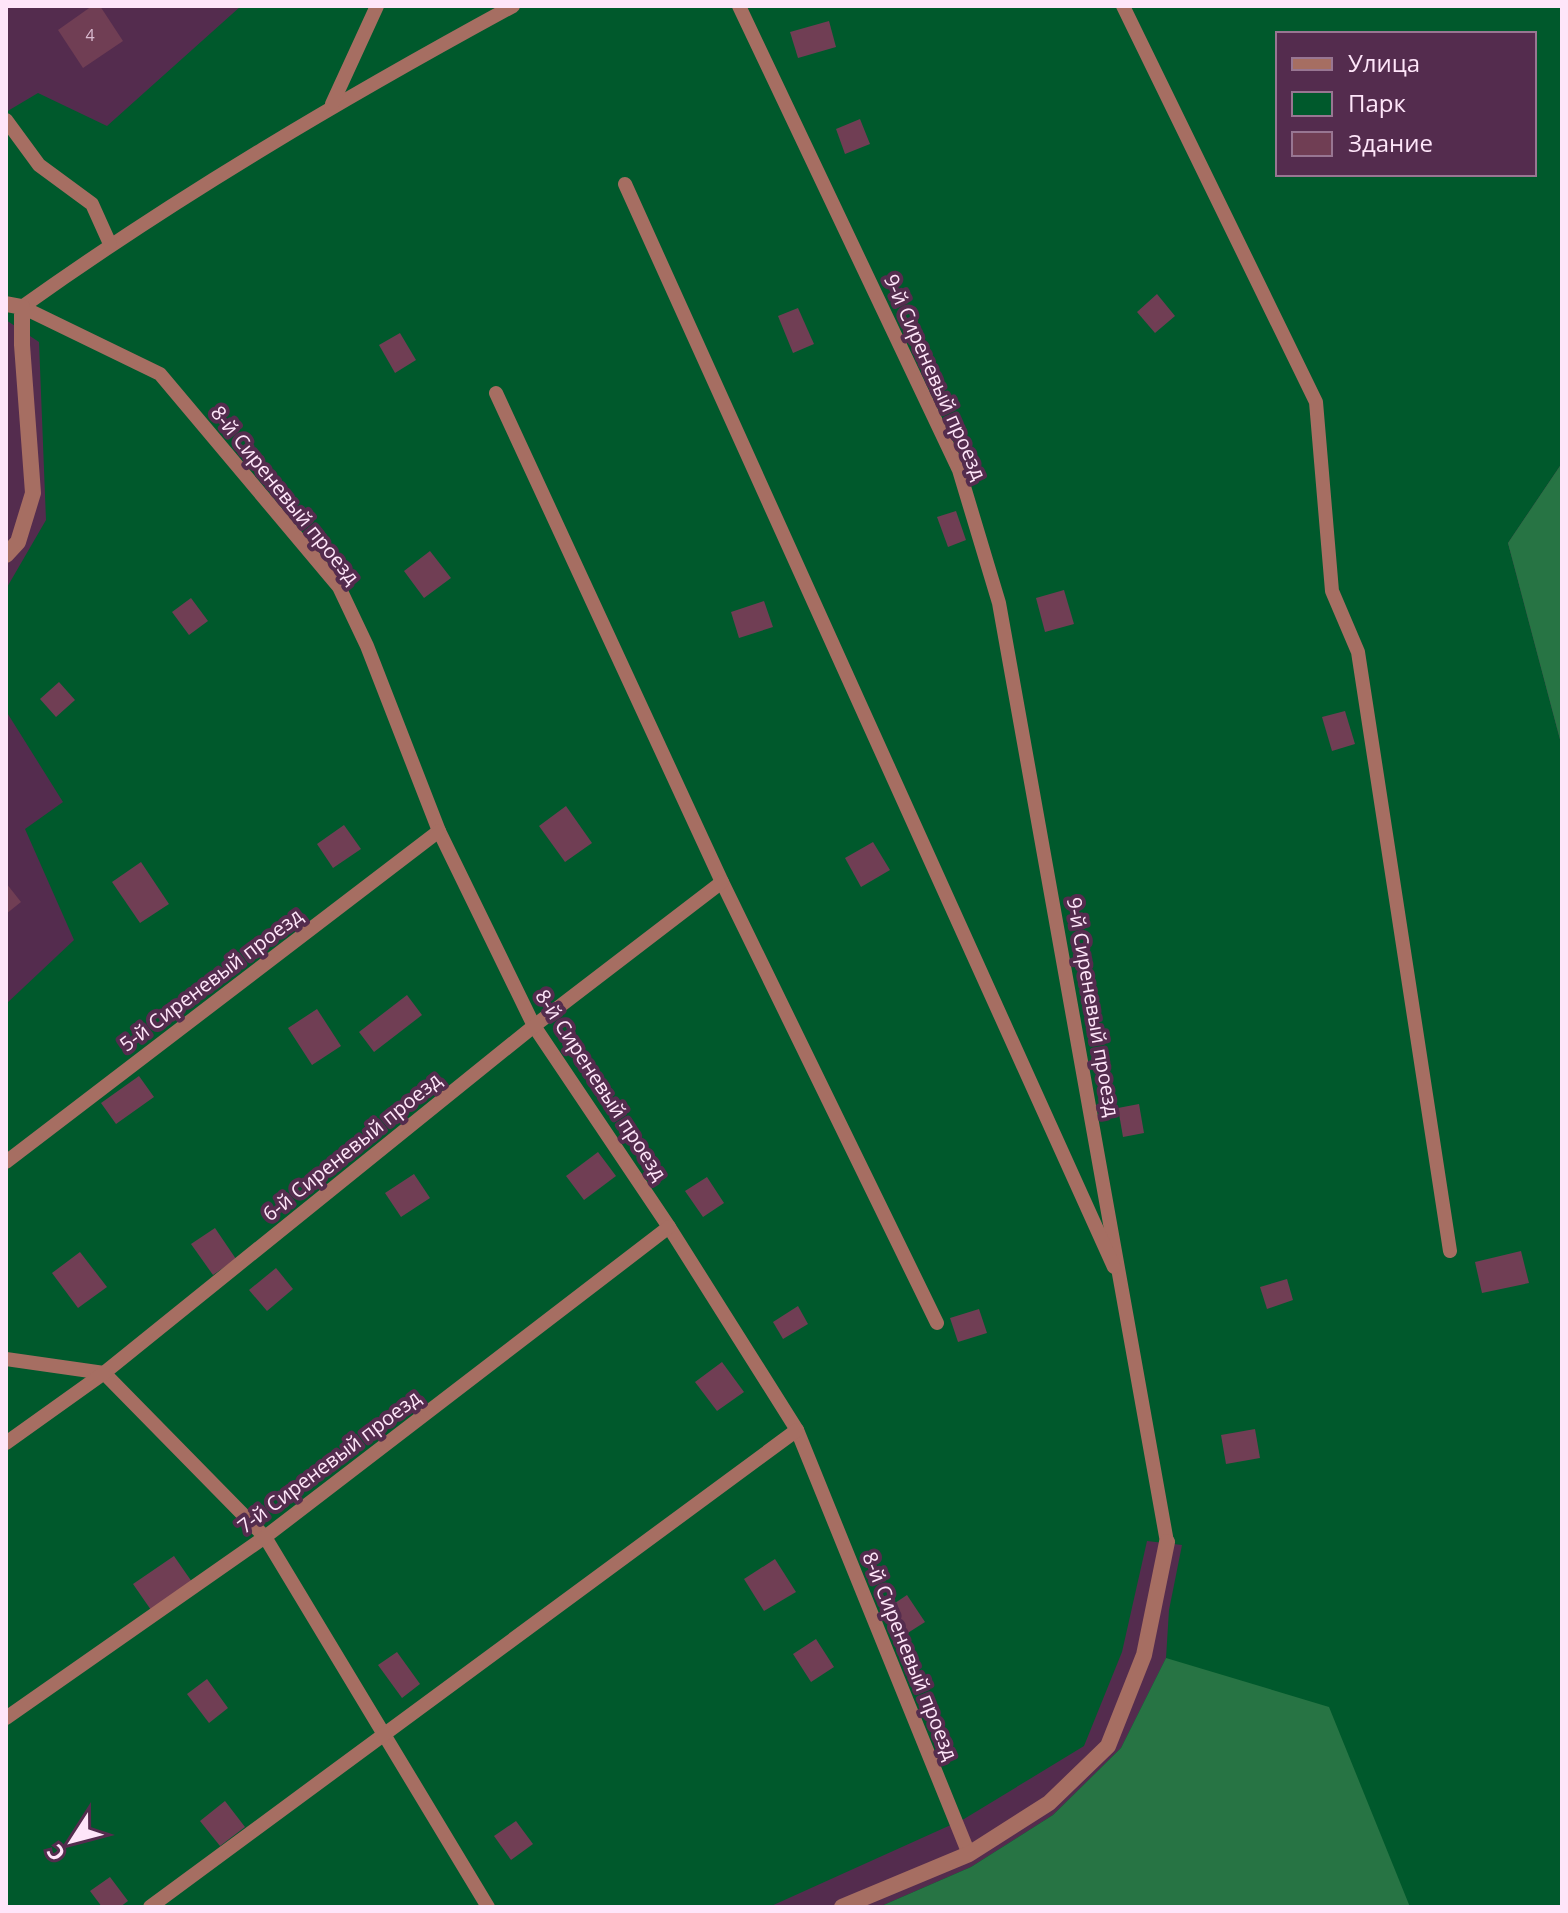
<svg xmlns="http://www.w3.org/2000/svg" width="1568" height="1913" viewBox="0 0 1568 1913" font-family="'Open Sans',sans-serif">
	<rect width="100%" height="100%" fill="#542c4e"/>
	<path fill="#00592c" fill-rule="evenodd" d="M 241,6 L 1562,6 L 1562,463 L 1508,543 L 1562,747 L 1562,1907 L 879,1907 L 971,1867 L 1053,1815 L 1121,1748 L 1166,1658 L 1169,1610 L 1182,1545 L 1147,1541 L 1122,1652 L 1084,1746 L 964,1819 L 769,1907 L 6,1907 L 6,1004 L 74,940 L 25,829 L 63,802 L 6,711 L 6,589 L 46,520 L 39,342 L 6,320 L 6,112 L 38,93 L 107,126 ZM 1278,34 L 1534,34 L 1534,174 L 1278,174 Z"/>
	<g fill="#277444">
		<polygon points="1562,463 1562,747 1508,543"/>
		<polygon points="1166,1658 1329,1707 1410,1907 879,1907 971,1867 1053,1815 1121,1748"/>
	</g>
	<g fill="#703e54">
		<polygon points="92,6 100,6 123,41 83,68 58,30"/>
		<polygon points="829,21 836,47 798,58 790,32"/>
		<polygon points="860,119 870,144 845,154 836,129"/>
		<polygon points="1157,294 1175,316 1155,333 1137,312"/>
		<polygon points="798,308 814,344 793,353 778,316"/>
		<polygon points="400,333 416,360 395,373 379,345"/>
		<polygon points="956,511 966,540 948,547 937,517"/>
		<polygon points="430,551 451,578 424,598 404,571"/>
		<polygon points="1064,590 1074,624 1045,632 1036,598"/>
		<polygon points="191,598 208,621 189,635 172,612"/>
		<polygon points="764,601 773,627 739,638 731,612"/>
		<polygon points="59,682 75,700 56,717 40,699"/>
		<polygon points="1345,711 1355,744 1332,751 1322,717"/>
		<polygon points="566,806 592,843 565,862 539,826"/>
		<polygon points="344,825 361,849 333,868 317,844"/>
		<polygon points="873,842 890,870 861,887 845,858"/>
		<polygon points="141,862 169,904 140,923 112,882"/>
		<polygon points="6,883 21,902 6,914"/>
		<polygon points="407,995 422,1015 374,1052 359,1032"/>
		<polygon points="317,1009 341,1046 312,1065 288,1028"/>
		<polygon points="139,1076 154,1097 116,1124 101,1103"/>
		<polygon points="1139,1104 1144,1133 1123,1137 1118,1108"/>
		<polygon points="598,1152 616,1176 584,1200 566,1176"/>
		<polygon points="414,1174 430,1198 401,1217 385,1193"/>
		<polygon points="707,1177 724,1203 703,1217 685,1191"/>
		<polygon points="215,1228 236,1259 213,1275 191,1244"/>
		<polygon points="1521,1251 1529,1283 1482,1293 1475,1262"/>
		<polygon points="80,1252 107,1287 78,1308 52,1273"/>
		<polygon points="276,1268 293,1289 267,1311 249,1290"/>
		<polygon points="1287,1279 1293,1300 1267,1309 1260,1287"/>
		<polygon points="798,1306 808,1324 783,1339 773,1322"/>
		<polygon points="979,1309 987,1333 958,1342 950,1318"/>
		<polygon points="722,1362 744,1392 717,1411 695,1382"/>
		<polygon points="1255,1429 1260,1458 1226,1464 1221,1435"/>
		<polygon points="174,1556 192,1582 151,1610 133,1584"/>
		<polygon points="775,1559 796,1592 764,1611 744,1579"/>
		<polygon points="907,1595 925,1622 903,1636 886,1609"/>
		<polygon points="816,1639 834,1667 811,1682 793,1654"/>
		<polygon points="397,1652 420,1684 402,1698 378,1665"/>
		<polygon points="207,1679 228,1708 209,1723 187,1694"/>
		<polygon points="225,1801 245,1827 220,1846 200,1821"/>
		<polygon points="516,1821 533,1844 511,1860 494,1836"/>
		<polygon points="110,1877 128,1901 120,1907 102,1907 90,1891"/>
	</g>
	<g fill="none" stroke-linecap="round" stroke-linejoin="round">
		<g stroke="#a66e62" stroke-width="14">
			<path d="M 513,6 C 344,98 179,195 22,307 L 160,374 L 339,587 L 367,646 L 439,831 L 534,1026 L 669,1227 L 797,1430 L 969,1854"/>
			<polyline points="739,6 959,470 999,603 1167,1542"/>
			<polyline points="1123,6 1316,402 1332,591 1358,652 1450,1251"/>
			<polyline points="332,104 377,6"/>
			<polyline points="6,120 39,165 92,204 110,244"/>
			<polyline points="625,184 1114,1267"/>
			<polyline points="496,393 722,882 937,1323"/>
			<polyline points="6,1162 439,831"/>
			<polyline points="6,1359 104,1373 265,1537 488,1907"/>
			<polyline points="6,1443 104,1373 534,1026 722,882"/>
			<polyline points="6,1718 265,1537 669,1227"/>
			<polyline points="150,1907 797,1430"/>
		</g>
		<g stroke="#a66e62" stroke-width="16">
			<polyline points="6,304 22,307 22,345 33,493 18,542 6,555"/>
			<polyline points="842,1907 969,1854 1049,1803 1108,1746 1144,1655 1167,1542"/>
		</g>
	</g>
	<g text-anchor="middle" stroke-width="8" stroke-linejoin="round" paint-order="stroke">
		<g font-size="16" fill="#dabbd0">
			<text x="90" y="41">4</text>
		</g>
		<g font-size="20" fill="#fee5f9" stroke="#542c4e">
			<text transform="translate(935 377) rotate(66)" y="7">9-й Сиреневый проезд</text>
			<text transform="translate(285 495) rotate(51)" y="7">8-й Сиреневый проезд</text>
			<text transform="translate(211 980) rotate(-37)" y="7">5-й Сиреневый проезд</text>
			<text transform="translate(1093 1007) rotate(80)" y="7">9-й Сиреневый проезд</text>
			<text transform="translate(601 1085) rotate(57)" y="7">8-й Сиреневый проезд</text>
			<text transform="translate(352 1147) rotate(-39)" y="7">6-й Сиреневый проезд</text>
			<text transform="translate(329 1462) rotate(-37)" y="7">7-й Сиреневый проезд</text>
			<text transform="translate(910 1656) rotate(68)" y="7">8-й Сиреневый проезд</text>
		</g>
	</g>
	<rect width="1568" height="1913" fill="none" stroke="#fee5f9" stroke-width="16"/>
	<rect x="1276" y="32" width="260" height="144" fill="#542c4e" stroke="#987692" stroke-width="2"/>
	<rect x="1292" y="58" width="40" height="12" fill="#a66e62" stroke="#987692" stroke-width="2"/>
	<text x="1348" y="72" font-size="24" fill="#fee5f9">Улица</text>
	<rect x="1292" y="92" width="40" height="24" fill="#00592c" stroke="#987692" stroke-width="2"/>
	<text x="1348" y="112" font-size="24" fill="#fee5f9">Парк</text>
	<rect x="1292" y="132" width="40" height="24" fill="#703e54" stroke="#987692" stroke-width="2"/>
	<text x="1348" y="152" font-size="24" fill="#fee5f9">Здание</text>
	<g transform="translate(72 1841) rotate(234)" stroke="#542c4e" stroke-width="6" paint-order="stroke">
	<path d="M0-6L14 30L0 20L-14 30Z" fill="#fee5f9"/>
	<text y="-12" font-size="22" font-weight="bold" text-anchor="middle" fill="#fee5f9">С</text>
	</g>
</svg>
